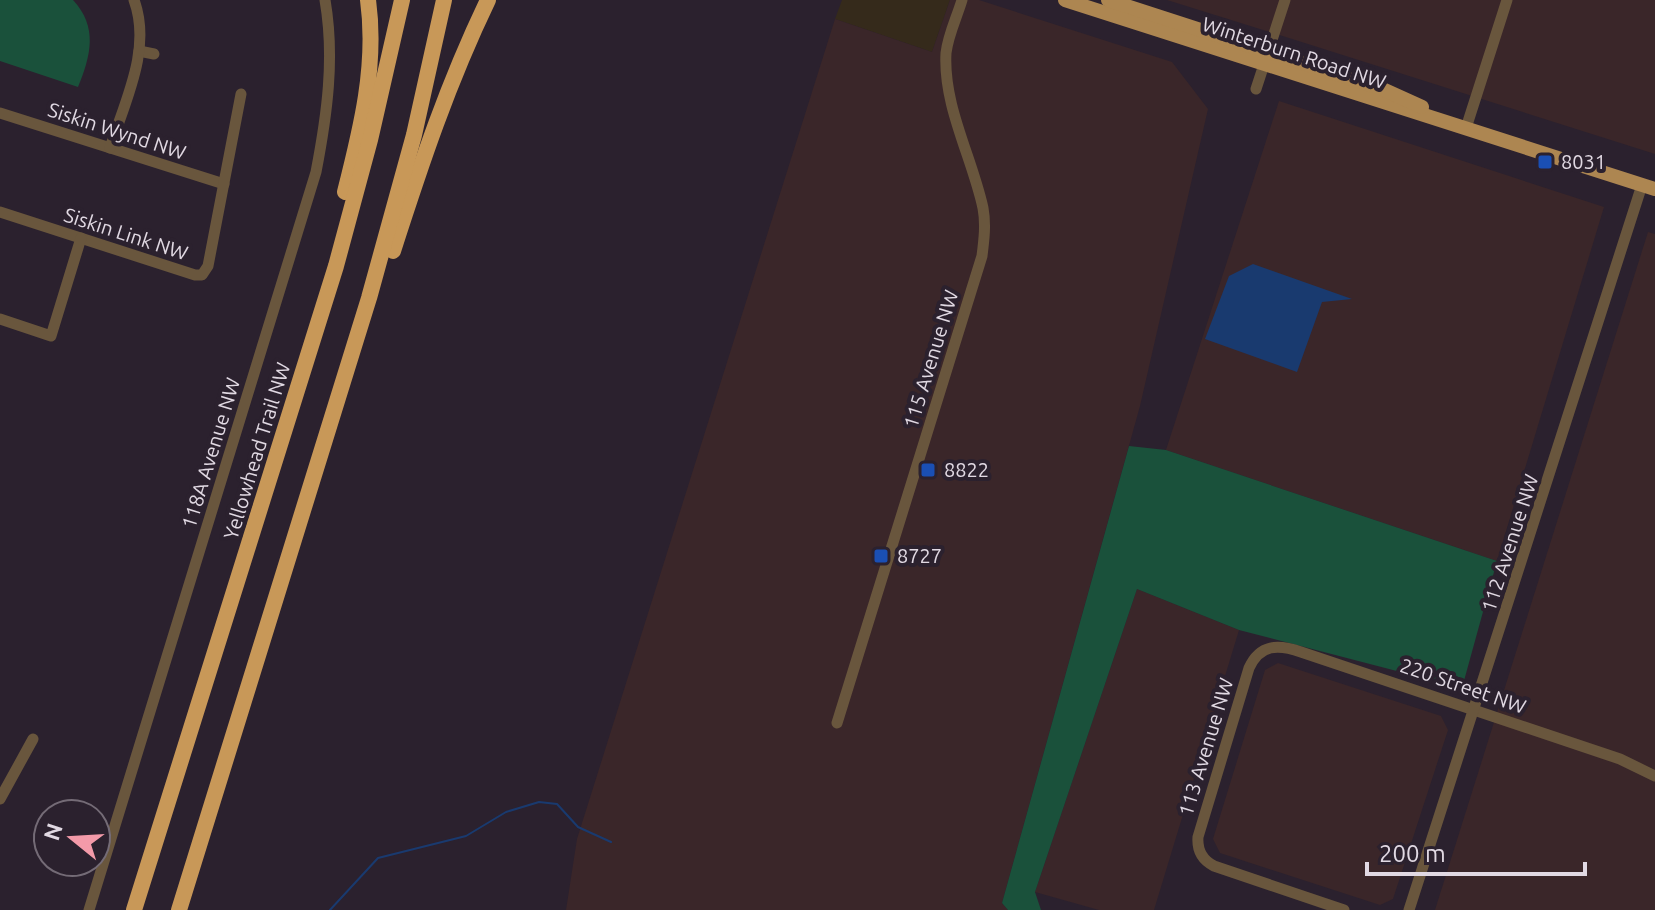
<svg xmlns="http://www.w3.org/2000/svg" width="1655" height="910" viewBox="0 0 1655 910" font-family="Ubuntu,sans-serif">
	<rect width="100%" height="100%" fill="#2b212e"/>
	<polygon fill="#352a1b" points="842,0 950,0 932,52 835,19"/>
	<g fill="#3a2629">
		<polygon points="950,0 979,0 1172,62 1208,109 1140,406 1002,903 1008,910 566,910 577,839 835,19 932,52"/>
		<polygon points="1167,0 1655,0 1655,154 1289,38"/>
		<polygon points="1279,101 1604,207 1497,561 1166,450"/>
		<polygon points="1648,232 1655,234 1655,910 1435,910"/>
		<polygon points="1137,589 1239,630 1154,910 1099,910 1035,892"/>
		<polygon points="1278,663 1441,716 1448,730 1393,899 1380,905 1220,853 1213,839 1265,670"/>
	</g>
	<g fill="#1a513b">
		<path d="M 0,0 L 73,0 C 98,27 91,55 78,87 L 0,61 Z"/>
		<polygon points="1129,446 1166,450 1497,561 1462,688 1239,630 1137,589 1035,892 1041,910 1008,910 1002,903"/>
	</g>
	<polygon fill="#193a6f" points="1253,264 1352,299 1322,302 1297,372 1205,339 1229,276"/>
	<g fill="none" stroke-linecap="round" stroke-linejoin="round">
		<polyline stroke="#193a6f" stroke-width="2" points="330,910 378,858 466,836 506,812 539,802 557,804 578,827 611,842"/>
		<g stroke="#69563d" stroke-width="11">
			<polyline points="139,51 154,54"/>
			<polyline points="1256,89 1285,0"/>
			<polyline points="0,113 224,184"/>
			<polyline points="1466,128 1507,0"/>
			<path d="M 110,148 C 125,101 152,49 134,0"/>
			<polyline points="0,212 195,275 202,275 208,266 241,94"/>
			<polyline points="0,319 51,336 81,238"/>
			<path d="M 837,723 L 982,256 C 984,240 986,224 983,208 C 972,157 943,106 946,53 C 948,35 957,17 962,0"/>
			<polyline points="0,799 33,739"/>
			<path d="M 89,910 L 316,172 C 327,115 335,58 325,0"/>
			<path d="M 1344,910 L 1214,866 C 1202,860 1197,850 1198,837 L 1249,668 C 1260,644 1278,644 1301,652 L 1620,759 L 1655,776"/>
			<polyline points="1409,910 1642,185"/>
		</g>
		<g stroke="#ad8651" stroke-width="14">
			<polyline points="1065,0 1655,189"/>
			<polyline points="1108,0 1380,88 1422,107"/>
		</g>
		<g stroke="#c89858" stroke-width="16">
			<path d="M 345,192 C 361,129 377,65 368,0"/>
			<path d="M 393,251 C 421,164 448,83 488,0"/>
			<polyline points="134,910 336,266 370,140 402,0"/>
			<polyline points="179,910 369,298 414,135 444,0"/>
		</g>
	</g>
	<g fill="#1a4fb4" stroke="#2b212e" stroke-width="3">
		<rect x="1537" y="154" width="16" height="16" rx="4"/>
		<rect x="920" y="462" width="16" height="16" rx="4"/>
		<rect x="873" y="548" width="16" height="16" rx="4"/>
	</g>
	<g text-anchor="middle" stroke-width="8" stroke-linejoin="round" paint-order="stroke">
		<g font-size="20" fill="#e1d9e3" stroke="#2b212e">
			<text transform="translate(1294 53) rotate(18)" y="7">Winterburn Road NW</text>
			<text transform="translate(117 131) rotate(18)" y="7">Siskin Wynd NW</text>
			<text transform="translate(126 234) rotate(18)" y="7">Siskin Link NW</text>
			<text transform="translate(931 359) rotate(-73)" y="7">115 Avenue NW</text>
			<text transform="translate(257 451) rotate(-73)" y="7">Yellowhead Trail NW</text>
			<text transform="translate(211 453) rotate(-73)" y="7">118A Avenue NW</text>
			<text transform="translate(1510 543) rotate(-72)" y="7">112 Avenue NW</text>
			<text transform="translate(1463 686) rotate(19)" y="7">220 Street NW</text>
			<text transform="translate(1206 747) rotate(-73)" y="7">113 Avenue NW</text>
		</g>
		<g font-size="20" fill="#e1d9e3" stroke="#2b212e" text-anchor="start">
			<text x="1561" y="169">8031</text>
			<text x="944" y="477">8822</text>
			<text x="897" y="563">8727</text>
		</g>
	</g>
	<g transform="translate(72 838) rotate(288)"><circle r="38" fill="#2b212e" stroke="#746b76" stroke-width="2"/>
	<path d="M0-6L14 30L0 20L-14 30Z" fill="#f39aa9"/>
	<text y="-12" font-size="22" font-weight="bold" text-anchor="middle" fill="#e1d9e3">N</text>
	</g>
	<path d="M1367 862v12h218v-12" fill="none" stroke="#e1d9e3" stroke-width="4"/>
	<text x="1379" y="862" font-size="24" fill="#e1d9e3" stroke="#2b212e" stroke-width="6" paint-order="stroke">200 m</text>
</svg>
